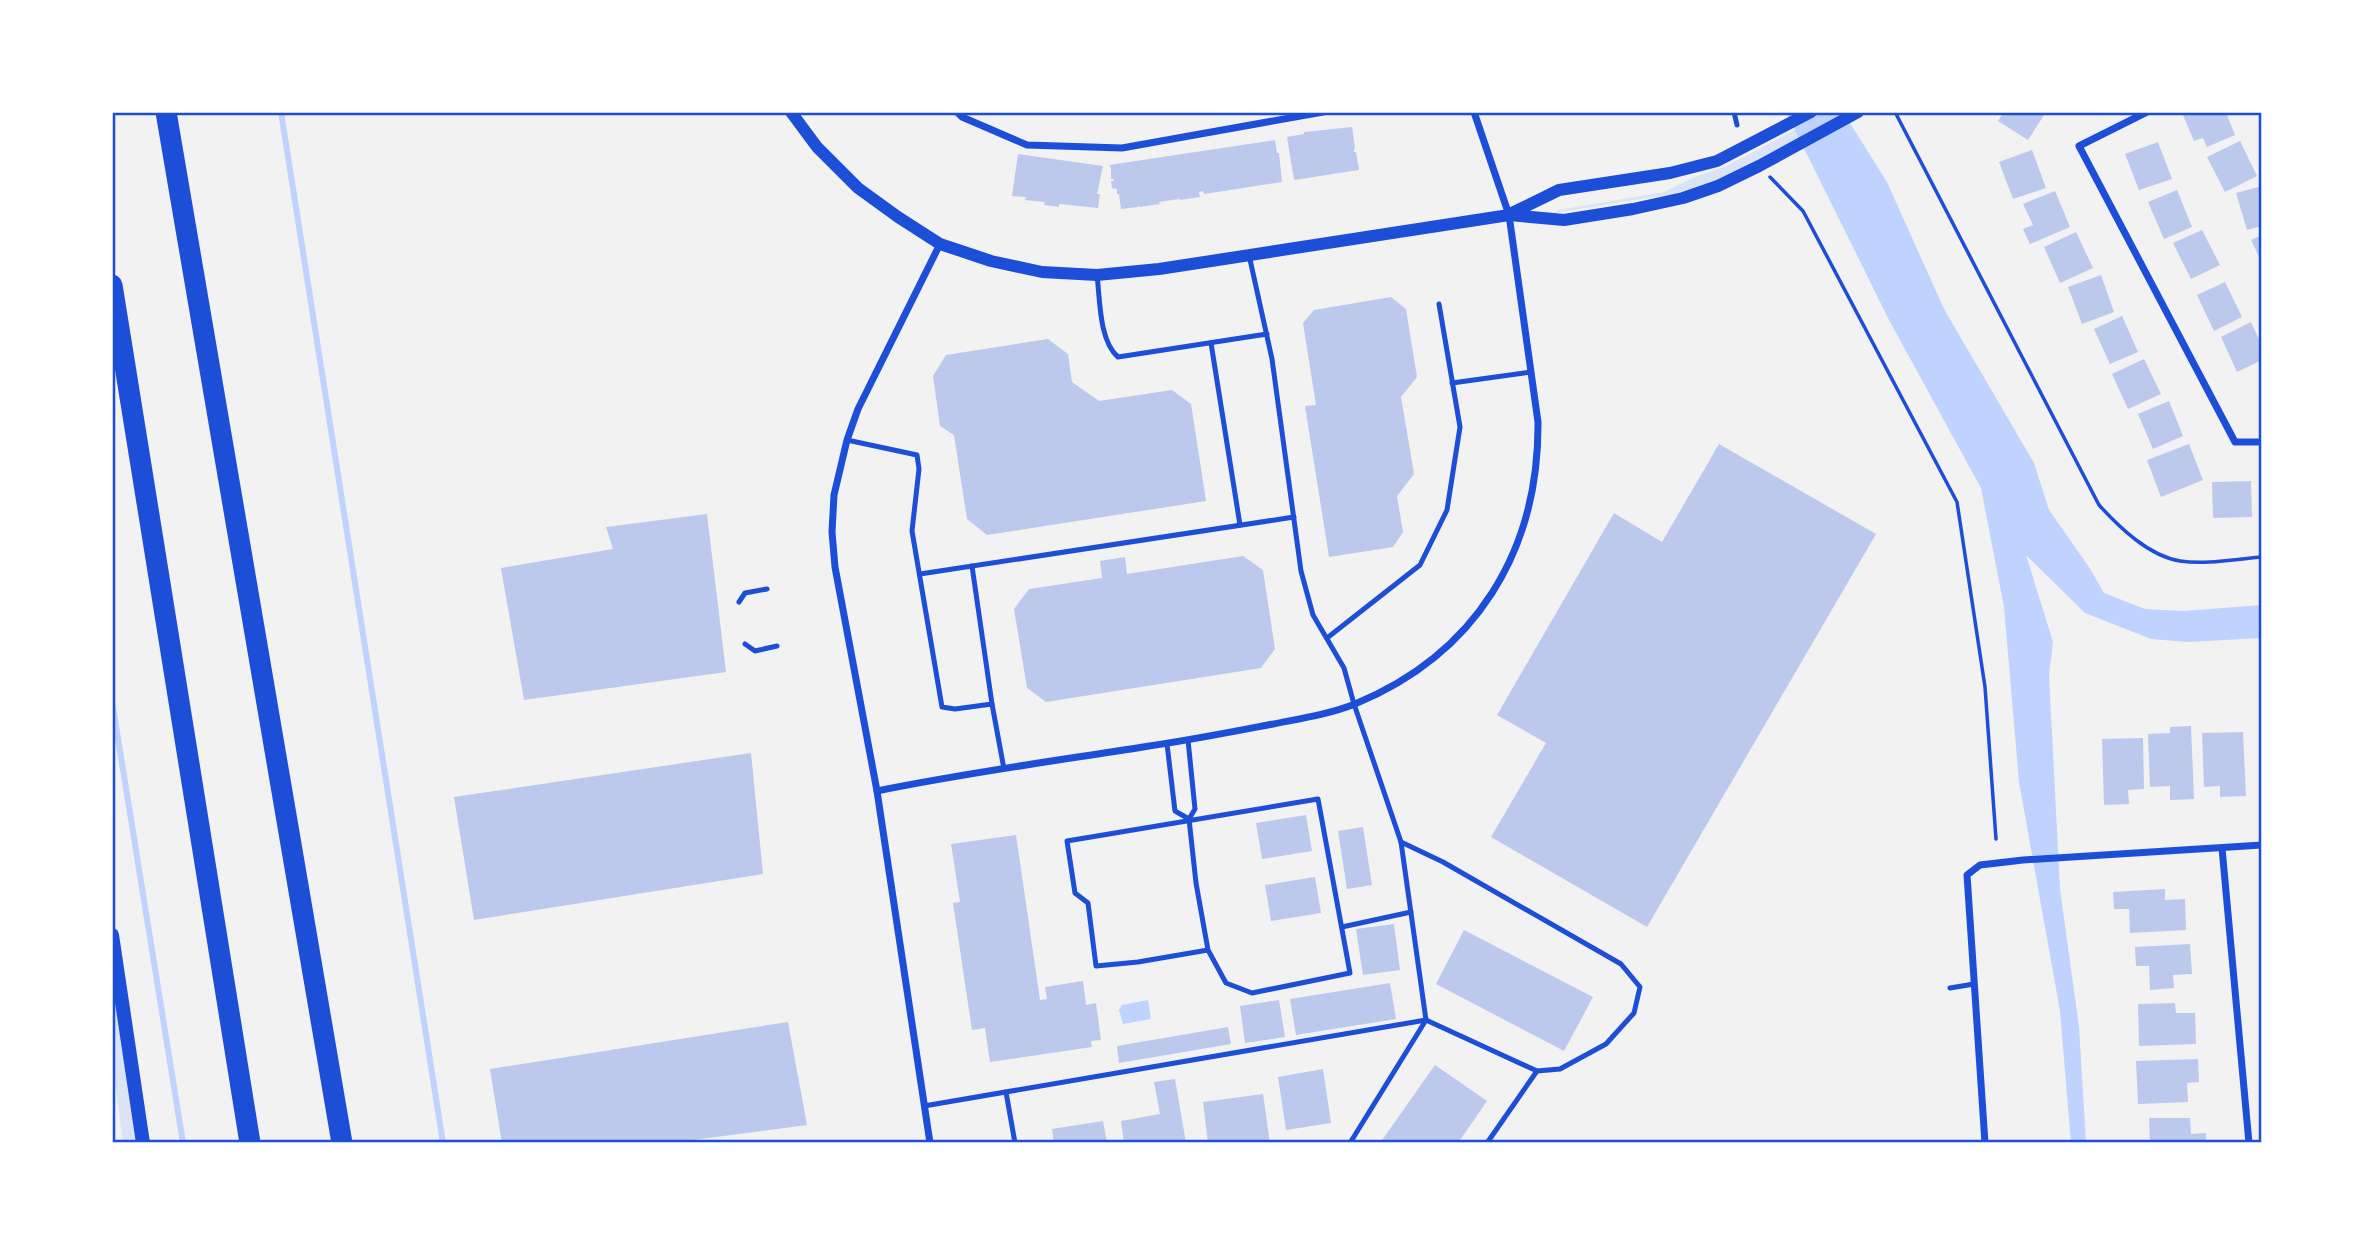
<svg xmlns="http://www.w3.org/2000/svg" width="2374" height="1255" viewBox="0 0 2374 1255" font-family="Overpass,sans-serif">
	<rect width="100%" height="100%" fill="#f2f2f2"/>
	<g fill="#dbe4f7">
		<polygon points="1829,112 1847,112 1757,162 1711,183 1672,194 1555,213 1558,210 1664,192 1692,178 1726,166"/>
		<polygon points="112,971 137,1143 123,1143 112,1058"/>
	</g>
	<g fill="#bfd3fe">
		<polygon points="1786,112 1843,112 1887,182 1944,309 2034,463 2049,510 2089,567 2104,593 2145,609 2183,611 2262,605 2262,638 2188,642 2151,639 2085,613 2026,555 2053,642 2049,675 2060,889 2079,1027 2086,1143 2071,1143 2060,1011 2019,782 2004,607 1981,488 1889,320"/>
		<polygon points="1148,1000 1151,1019 1123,1024 1119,1010 1122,1005"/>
	</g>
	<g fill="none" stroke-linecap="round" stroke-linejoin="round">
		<g stroke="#bfd3fe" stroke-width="6">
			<polyline points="281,112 443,1143"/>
			<polyline points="112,701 183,1143"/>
		</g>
	</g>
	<g fill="#bdc9ec">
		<polygon points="2004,112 2046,112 2028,140 1998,121"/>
		<polygon points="2189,112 2219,112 2220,115 2226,113 2235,135 2207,147 2203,138 2194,141 2183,115"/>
		<polygon points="1352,127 1355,148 1354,149 1354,152 1356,152 1359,170 1294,180 1287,137 1304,134 1304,132"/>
		<polygon points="1275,140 1277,153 1279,153 1282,182 1204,194 1203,191 1199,192 1200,197 1180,200 1178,196 1179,199 1159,202 1160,204 1139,207 1138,205 1138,207 1121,209 1119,194 1117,194 1117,189 1112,188 1111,181 1114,181 1114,179 1111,179 1111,168 1109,165"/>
		<polygon points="2240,141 2257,176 2225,192 2207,157"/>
		<polygon points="2158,142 2172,179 2139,190 2125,154"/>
		<polygon points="2032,150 2046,188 2013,199 1999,162"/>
		<polygon points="1018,154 1103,166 1097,194 1100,194 1098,208 1059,204 1059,207 1044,205 1045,202 1025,200 1026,197 1012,196"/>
		<polygon points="2262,186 2262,226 2247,230 2236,193"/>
		<polygon points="2177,190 2192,227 2164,239 2148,202"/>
		<polygon points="2055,191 2070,227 2030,244 2023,229 2033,225 2023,204"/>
		<polygon points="2202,230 2220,265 2191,279 2173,243"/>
		<polygon points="2076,232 2093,268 2060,283 2044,247"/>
		<polygon points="2262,235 2262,263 2251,240"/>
		<polygon points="2101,275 2114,312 2082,324 2068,287"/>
		<polygon points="2225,282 2242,317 2214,331 2197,295"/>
		<polygon points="1391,297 1406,309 1417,377 1401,397 1414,474 1397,496 1403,532 1393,547 1329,557 1305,406 1316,405 1303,323 1314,310"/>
		<polygon points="2122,316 2138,352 2110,364 2094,329"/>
		<polygon points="2251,322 2262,346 2262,360 2237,372 2221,337"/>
		<polygon points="1048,339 1068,354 1072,382 1099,401 1172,390 1191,404 1206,501 987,535 967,519 954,435 940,426 933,376 946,355"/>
		<polygon points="2144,359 2161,394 2128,409 2112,374"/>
		<polygon points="2169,401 2183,436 2153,449 2138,414"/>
		<polygon points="1719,444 1876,534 1647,927 1491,837 1546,743 1497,715 1614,513 1662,542"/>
		<polygon points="2189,444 2203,480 2161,497 2147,460"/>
		<polygon points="2259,476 2262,476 2262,512 2260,512"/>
		<polygon points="2251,481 2252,517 2213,518 2212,482"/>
		<polygon points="707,514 726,672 524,700 501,568 613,549 606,527"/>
		<polygon points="1243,556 1263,570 1275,649 1261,668 1046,702 1027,688 1014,609 1029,589 1102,578 1100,561 1125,557 1127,574"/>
		<polygon points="2191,726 2194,799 2170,800 2170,786 2150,787 2148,734 2170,733 2170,727"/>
		<polygon points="2243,732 2246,796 2220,797 2220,786 2204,787 2202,733"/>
		<polygon points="2143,738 2144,789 2128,790 2129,804 2104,805 2102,739"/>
		<polygon points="751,753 763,874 474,920 454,797"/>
		<polygon points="1306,815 1312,851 1262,859 1256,823"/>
		<polygon points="1363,827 1372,885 1347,889 1338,831"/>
		<polygon points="1016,835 1040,1000 1047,999 1045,987 1083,981 1086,1005 1096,1003 1101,1040 1091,1041 1092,1047 990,1062 985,1028 972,1030 953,903 960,902 951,844"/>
		<polygon points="1315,877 1321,913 1271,921 1265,885"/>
		<polygon points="2165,889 2165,900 2185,899 2186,930 2130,933 2129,909 2114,909 2113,892"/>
		<polygon points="1394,924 1400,970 1363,975 1356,929"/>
		<polygon points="1464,930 1593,997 1564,1051 1436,984"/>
		<polygon points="2190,944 2192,974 2173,975 2174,988 2150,990 2149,966 2136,966 2135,947"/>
		<polygon points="1390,983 1396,1019 1296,1035 1290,999"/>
		<polygon points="1279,1000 1285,1037 1245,1043 1240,1006"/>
		<polygon points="2175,1003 2176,1013 2195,1013 2196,1044 2139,1046 2138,1004"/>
		<polygon points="788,1022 807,1125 670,1143 502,1143 490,1069"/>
		<polygon points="1228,1027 1231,1044 1119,1063 1117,1046"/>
		<polygon points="2198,1059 2199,1082 2187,1083 2188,1102 2138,1104 2136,1061"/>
		<polygon points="1435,1065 1487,1101 1458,1143 1380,1143"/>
		<polygon points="1323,1069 1331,1123 1286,1130 1278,1077"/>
		<polygon points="1175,1079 1186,1143 1124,1143 1121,1121 1160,1114 1154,1082"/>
		<polygon points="1263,1094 1270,1143 1208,1143 1203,1102"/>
		<polygon points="2149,1118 2190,1118 2191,1134 2206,1133 2206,1143 2150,1143"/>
		<polygon points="1103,1121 1107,1143 1054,1143 1052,1129"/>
	</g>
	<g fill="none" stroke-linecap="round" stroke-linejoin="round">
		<g stroke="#1d4ed8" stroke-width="3.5">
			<path d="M 1895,112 L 2099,505 C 2120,528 2149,556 2180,561 C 2206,565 2236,559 2262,557"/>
			<polyline points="1770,177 1803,211 1957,502 1985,687 1996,839"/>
		</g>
		<g stroke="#1d4ed8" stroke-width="5">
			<polyline points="1734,112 1737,125"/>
			<polyline points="1249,255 1272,359 1301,571 1313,615 1344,668 1354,704 1401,842 1426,1020 1350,1143"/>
			<path d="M 1097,275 C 1100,299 1099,341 1118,357 L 1267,334"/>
			<polyline points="1211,343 1240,525"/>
			<polyline points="1452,383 1531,372"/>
			<polyline points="847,440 917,455 919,469 912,531 942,707 955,709 992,704 1004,769"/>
			<polyline points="972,566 992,704"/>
			<polyline points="920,574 1294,517"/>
			<polyline points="739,602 745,593 767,589"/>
			<polyline points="1327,638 1420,565 1447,510 1460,427 1439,304"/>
			<polyline points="745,644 755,651 777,646"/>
			<polyline points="1188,740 1195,809 1189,819 1196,883 1208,950 1226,983 1252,993 1350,973 1318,799 1067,841 1075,893 1088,903 1096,966 1138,962 1208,950"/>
			<polyline points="1167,744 1175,811 1189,819"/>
			<polyline points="1401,842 1443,862 1621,964 1640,987 1634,1013 1606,1044 1560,1069 1537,1071"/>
			<polyline points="1342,927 1411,912"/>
			<polyline points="1950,988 1974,984"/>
			<polyline points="1006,1092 1015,1143"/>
			<polyline points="924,1106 1426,1020 1537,1071 1487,1143"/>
		</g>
		<g stroke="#1d4ed8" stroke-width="7">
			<polyline points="957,112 962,117 1027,145 1122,148 1323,112"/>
			<polyline points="2147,112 2079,146 2235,442 2262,442"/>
			<path d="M 877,791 C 965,773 1054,761 1143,747 C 1185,741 1226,733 1268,725 C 1297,719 1327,715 1355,704 C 1476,654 1539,551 1538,422 L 1509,215 L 1474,112"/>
			<polyline points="2222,848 2249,1143"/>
			<polyline points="930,1143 877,791 835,567 832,532 834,495 847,440 858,409 940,244"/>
			<polyline points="1985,1143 1967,875 1980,865 2023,860 2262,845"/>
		</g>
		<g stroke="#1d4ed8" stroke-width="12">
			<polyline points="791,112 817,147 858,188 898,217 940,244 991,261 1042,272 1097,275 1159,269 1509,215 1564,220 1633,209 1683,198 1718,186 1759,166 1858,112"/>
			<polyline points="1510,214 1559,190 1670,173 1717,161 1811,112"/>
		</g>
		<polyline stroke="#1d4ed8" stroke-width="14" points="112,935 143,1143"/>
		<g stroke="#1d4ed8" stroke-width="21">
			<polyline points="166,112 342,1143"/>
			<polyline points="112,285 250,1143"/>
		</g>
	</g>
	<rect width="2374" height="1255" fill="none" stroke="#ffffff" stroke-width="228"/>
	<rect x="114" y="114" width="2146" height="1027" fill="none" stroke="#1d4ed8" stroke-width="2.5"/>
</svg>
